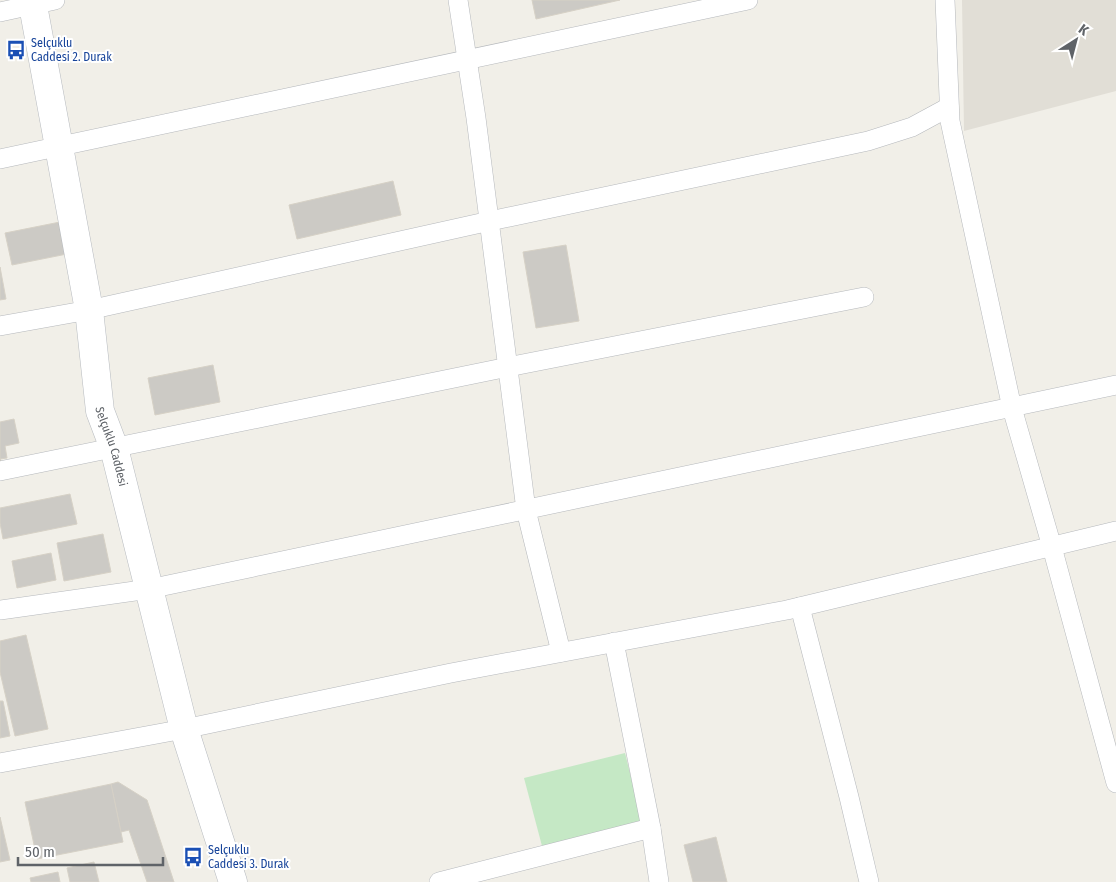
<svg xmlns="http://www.w3.org/2000/svg" width="1116" height="882" viewBox="0 0 1116 882" font-family="'Fira Sans Condensed',sans-serif">
	<rect width="100%" height="100%" fill="#f1efe8"/>
	<polygon fill="#e1ded6" points="962,0 1116,0 1116,91 964,131"/>
	<polygon fill="#c5e8c5" points="625,753 642,821 542,846 524,778"/>
	<g fill="#cccac5" stroke="#d6d1c6">
		<polygon points="532,0 620,0 536,19"/>
		<polygon points="393,181 401,215 297,239 289,205"/>
		<polygon points="60,222 67,254 12,265 5,233"/>
		<polygon points="566,245 579,321 536,328 523,252"/>
		<polygon points="0,267 6,299 0,300"/>
		<polygon points="213,365 220,402 155,415 148,378"/>
		<polygon points="14,419 19,443 5,446 7,458 0,459 2,465 0,465 0,422"/>
		<polygon points="70,494 77,524 3,539 0,523 0,508"/>
		<polygon points="103,534 111,572 64,581 57,543"/>
		<polygon points="51,553 56,580 17,588 12,561"/>
		<polygon points="26,635 48,729 15,736 0,672 0,641"/>
		<polygon points="0,701 3,701 10,736 0,738"/>
		<polygon points="118,782 147,800 174,882 147,882 129,830 121,832 111,784"/>
		<polygon points="111,784 123,842 37,859 25,802"/>
		<polygon points="0,817 10,860 0,862"/>
		<polygon points="716,837 727,882 693,882 684,845"/>
		<polygon points="94,862 99,882 70,882 67,868"/>
		<polygon points="58,872 60,882 31,882 30,878"/>
	</g>
	<g fill="none" stroke-linecap="round" stroke-linejoin="round">
		<defs>
			<g id="street">
				<polyline points="458,0 476,118 526,510 561,652"/>
				<polyline points="945,0 950,121 1012,408 1052,547 1116,783"/>
				<polyline points="0,12 55,0"/>
				<polyline points="0,159 748,0"/>
				<polyline points="0,326 89,310 490,221 868,141 912,127 949,107"/>
				<polyline points="0,471 508,367 864,297"/>
				<polyline points="800,607 849,797 869,882"/>
				<polyline points="0,610 149,589 1116,385"/>
				<polyline points="614,642 651,828 659,882"/>
				<polyline points="0,763 184,729 451,673 787,610 1116,531"/>
				<polyline points="439,882 651,828"/>
			</g>
			<g id="secondary">
				<path id="s1" d="M 32,0 L 89,310 L 100,411 L 114,448 L 184,729 L 233,882"/>
			</g>
		</defs>
		<use href="#street" stroke="#b5b8bc" stroke-width="20"/>
		<use href="#secondary" stroke="#b6babf" stroke-width="29"/>
		<use href="#street" stroke="#fff" stroke-width="19"/>
		<use href="#secondary" stroke="#fff" stroke-width="28"/>
	</g>
	<defs>
		<symbol id="bus-bare" viewBox="-9 -9 18 18"><path d="M-5-6H5V4H4V6H2V4H-2V6H-4V4H-5ZM-3.5-4V0h7V-4ZM-3.5 1.2v1.5H-2V1.2ZM2 1.2v1.5H3.5V1.2Z" fill="#1a4fb4" stroke="#fff" stroke-width="2.5" paint-order="stroke"/></symbol>
	</defs>
	<g fill-rule="evenodd">
		<use href="#bus-bare" x="2" y="36" width="28" height="28"/>
		<use href="#bus-bare" x="179" y="843" width="28" height="28"/>
	</g>
	<g text-anchor="middle" stroke-width="4" stroke-linejoin="round" paint-order="stroke">
		<g font-size="12" fill="#164399" stroke="#fff" text-anchor="start">
			<text x="31" y="47">Selçuklu<tspan x="31" dy="14">Caddesi 2. Durak</tspan></text>
			<text x="208" y="854">Selçuklu<tspan x="208" dy="14">Caddesi 3. Durak</tspan></text>
		</g>
		<g font-size="12" fill="#5f6368" stroke="#fff">
			<text dy="4" stroke="none"><textPath href="#s1" startOffset="454">Selçuklu Caddesi</textPath></text>
		</g>
	</g>
	<g transform="translate(1076 40) rotate(36)" stroke="#ffffff" stroke-width="4" paint-order="stroke">
	<path d="M0-4L9 19L0 12L-9 19Z" fill="#5f6368"/>
	<text y="-8" font-size="14" font-weight="bold" text-anchor="middle" fill="#5f6368">K</text>
	</g>
	<path d="M18 857v8h145v-8" fill="none" stroke="#5f6368" stroke-width="2.5"/>
	<text x="25" y="857" font-size="15" fill="#5f6368" stroke="#ffffff" stroke-width="4" paint-order="stroke">50 m</text>
</svg>
